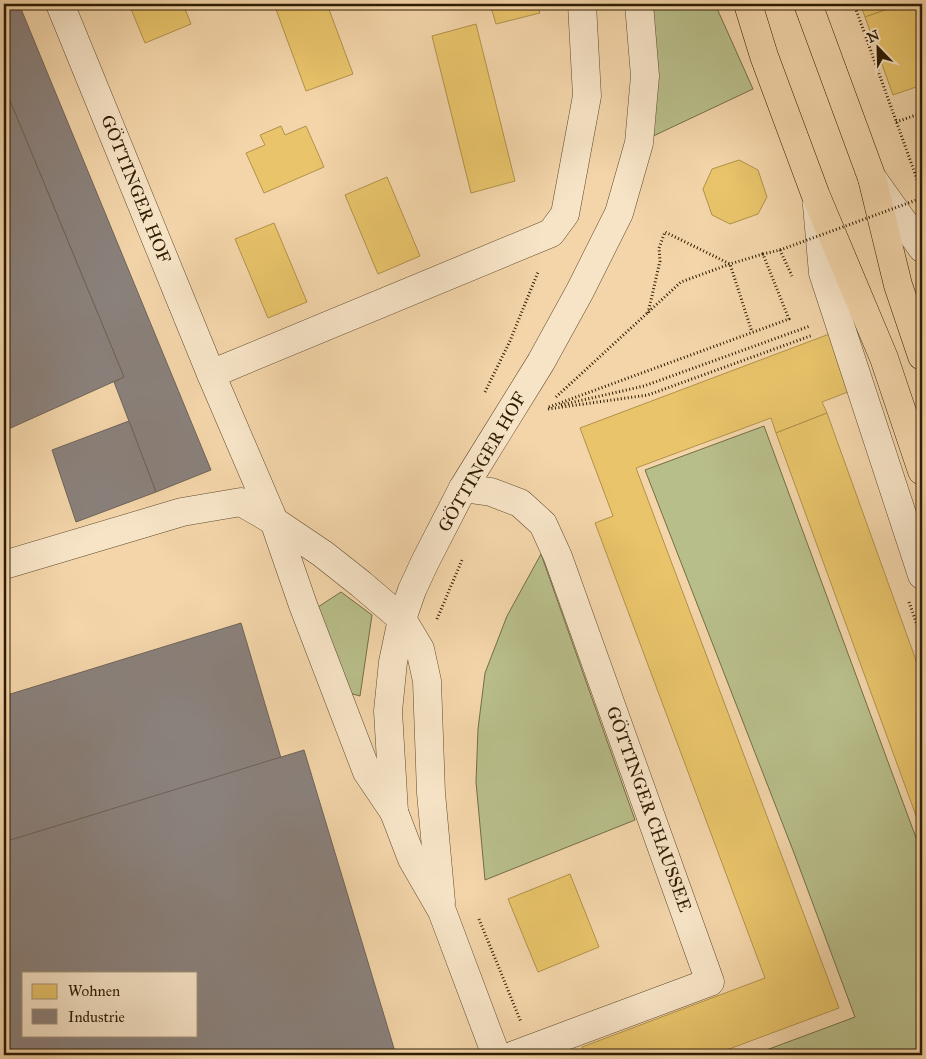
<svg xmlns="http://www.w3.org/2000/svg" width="926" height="1059" viewBox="0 0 926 1059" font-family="'IM FELL Great Primer',serif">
	<rect width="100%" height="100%" fill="#f3d5a9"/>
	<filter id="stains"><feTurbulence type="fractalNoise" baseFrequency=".004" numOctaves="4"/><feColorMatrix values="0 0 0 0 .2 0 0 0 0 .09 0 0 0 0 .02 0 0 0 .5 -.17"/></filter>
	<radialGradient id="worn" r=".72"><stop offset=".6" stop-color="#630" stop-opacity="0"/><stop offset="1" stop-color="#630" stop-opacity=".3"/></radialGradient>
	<g fill="#b8be8a" stroke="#736d46">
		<polygon points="652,4 715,4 753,89 649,138"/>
		<polygon points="764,426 922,854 922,1055 753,1055 855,1017 794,853 645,470"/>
		<polygon points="541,554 635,820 485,880 476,782 478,729 485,673 507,616"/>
		<polygon points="341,592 372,615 360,696 346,692 315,609"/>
	</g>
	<g fill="#e9c46a" stroke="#b1924b">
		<polygon points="129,4 183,4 191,24 145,43"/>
		<polygon points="274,4 327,4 353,74 306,91"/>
		<polygon points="490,4 537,4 540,13 496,24"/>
		<polygon points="860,4 902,4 865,17"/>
		<polygon points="902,4 919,4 922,14 922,85 893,95 865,17"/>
		<polygon points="476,24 515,181 471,193 432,36"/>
		<polygon points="281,126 285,135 306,126 324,167 264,193 246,153 265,145 260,135"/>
		<polygon points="739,160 758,170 767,197 758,214 730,224 712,215 703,189 712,169"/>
		<polygon points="387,177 420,256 378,274 345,195"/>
		<polygon points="274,223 307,302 268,318 235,239"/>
		<polygon points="832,333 853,390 822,402 827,413 776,433 771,418 636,468 839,1008 713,1055 585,1055 582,1047 765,978 595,523 613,516 580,428"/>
		<polygon points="827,413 922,677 922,832 776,433"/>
		<polygon points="570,874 599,947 538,972 508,899"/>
	</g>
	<g fill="#8a817c" stroke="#6e6357" fill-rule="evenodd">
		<polygon points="4,4 19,4 211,470 156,492 114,382 124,377 4,86"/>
		<polygon points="4,91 6,91 124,377 4,431"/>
		<polygon points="129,421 156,492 76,522 52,450"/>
		<polygon points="241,623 281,758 4,842 4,696"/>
		<path d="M 304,750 L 396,1055 L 4,1055 L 4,842 ZM 24,973 L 196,973 L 196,1035 L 24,1035 Z"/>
	</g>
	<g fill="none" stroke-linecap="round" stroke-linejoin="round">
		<defs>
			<g id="minor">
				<polyline points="60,4 211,374 274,521 303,605 367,772 394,812"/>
				<polyline points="872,178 922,248"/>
				<polyline points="817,205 823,273 922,575"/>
				<polyline points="211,374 551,233 565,214 587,96 582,4"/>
				<polyline points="463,488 491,492 520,503 543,524 558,557 710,982 514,1055"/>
				<polyline points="4,565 182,512 241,502 274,521 323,554 361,584 402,619 420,649 427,681 431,793 441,902"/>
				<polyline points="496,1055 442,911 412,859 394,812 388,711 393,662 402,619 412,590 425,562 463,488 541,362 580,291 619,213 639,143 645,76 639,4"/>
			</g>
			<g id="major">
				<polyline points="748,4 764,56 816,196 884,358 922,471"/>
				<polyline points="808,4 872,178 898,285 922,356"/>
			</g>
		</defs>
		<use href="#minor" stroke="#5f4a2c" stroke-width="29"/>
		<use href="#major" stroke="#2e1c02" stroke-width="29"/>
		<g stroke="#2e1c02" stroke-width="3" stroke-dasharray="1 2.5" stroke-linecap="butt">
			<polyline points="854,4 922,193"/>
			<polyline points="896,122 922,113"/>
			<polyline points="648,313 660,261 659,248 665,232 730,264 752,332"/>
			<polyline points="485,392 510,341 538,272"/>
			<polyline points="556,397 681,282 730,264 763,254"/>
			<polyline points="561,405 644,386 810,326"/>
			<polyline points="549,407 789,319 763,254 780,250 792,276"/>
			<polyline points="548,409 648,395 813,335"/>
			<polyline points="909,602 922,639"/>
			<polyline points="437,619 462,560"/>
			<polyline points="479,919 521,1022"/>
		</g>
		<use href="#minor" stroke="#f7e4c7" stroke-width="28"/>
		<use href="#major" stroke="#f3d5a9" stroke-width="28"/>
		<polyline stroke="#2e1c02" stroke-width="3" stroke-dasharray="1 2.5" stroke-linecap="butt" points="780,250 922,198"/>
	</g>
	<g text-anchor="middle" stroke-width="5" stroke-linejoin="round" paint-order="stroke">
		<g font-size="18" fill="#2e1c02" stroke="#f7e4c7">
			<text transform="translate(136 189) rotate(68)" y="6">GÖTTINGER HOF</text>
			<text transform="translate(482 462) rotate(-60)" y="6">GÖTTINGER HOF</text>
			<text transform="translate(649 809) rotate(70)" y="6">GÖTTINGER CHAUSSEE</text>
		</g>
	</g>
	<rect width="926" height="1059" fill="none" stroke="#f3d5a9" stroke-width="20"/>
	<rect x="5" y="5" width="916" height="1049" fill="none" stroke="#2e1c02" stroke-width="2.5"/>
	<rect x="10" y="10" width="906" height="1039" fill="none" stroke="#2e1c02"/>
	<rect x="22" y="972" width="175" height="65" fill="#f7e4c7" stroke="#a79478"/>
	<rect x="32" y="984" width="25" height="15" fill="#e9c46a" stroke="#a79478"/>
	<text x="68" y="996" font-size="15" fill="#2e1c02">Wohnen</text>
	<rect x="32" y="1009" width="25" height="15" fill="#8a817c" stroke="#a79478"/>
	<text x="68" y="1022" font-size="15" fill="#2e1c02">Industrie</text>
	<g transform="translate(878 48) rotate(337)" stroke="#f7e4c7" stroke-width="4" paint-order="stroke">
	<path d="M0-4L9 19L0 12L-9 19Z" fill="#2e1c02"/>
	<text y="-8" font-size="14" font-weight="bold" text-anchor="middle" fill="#2e1c02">N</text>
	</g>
	<rect width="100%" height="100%" filter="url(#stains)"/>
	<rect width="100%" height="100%" fill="url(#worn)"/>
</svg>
